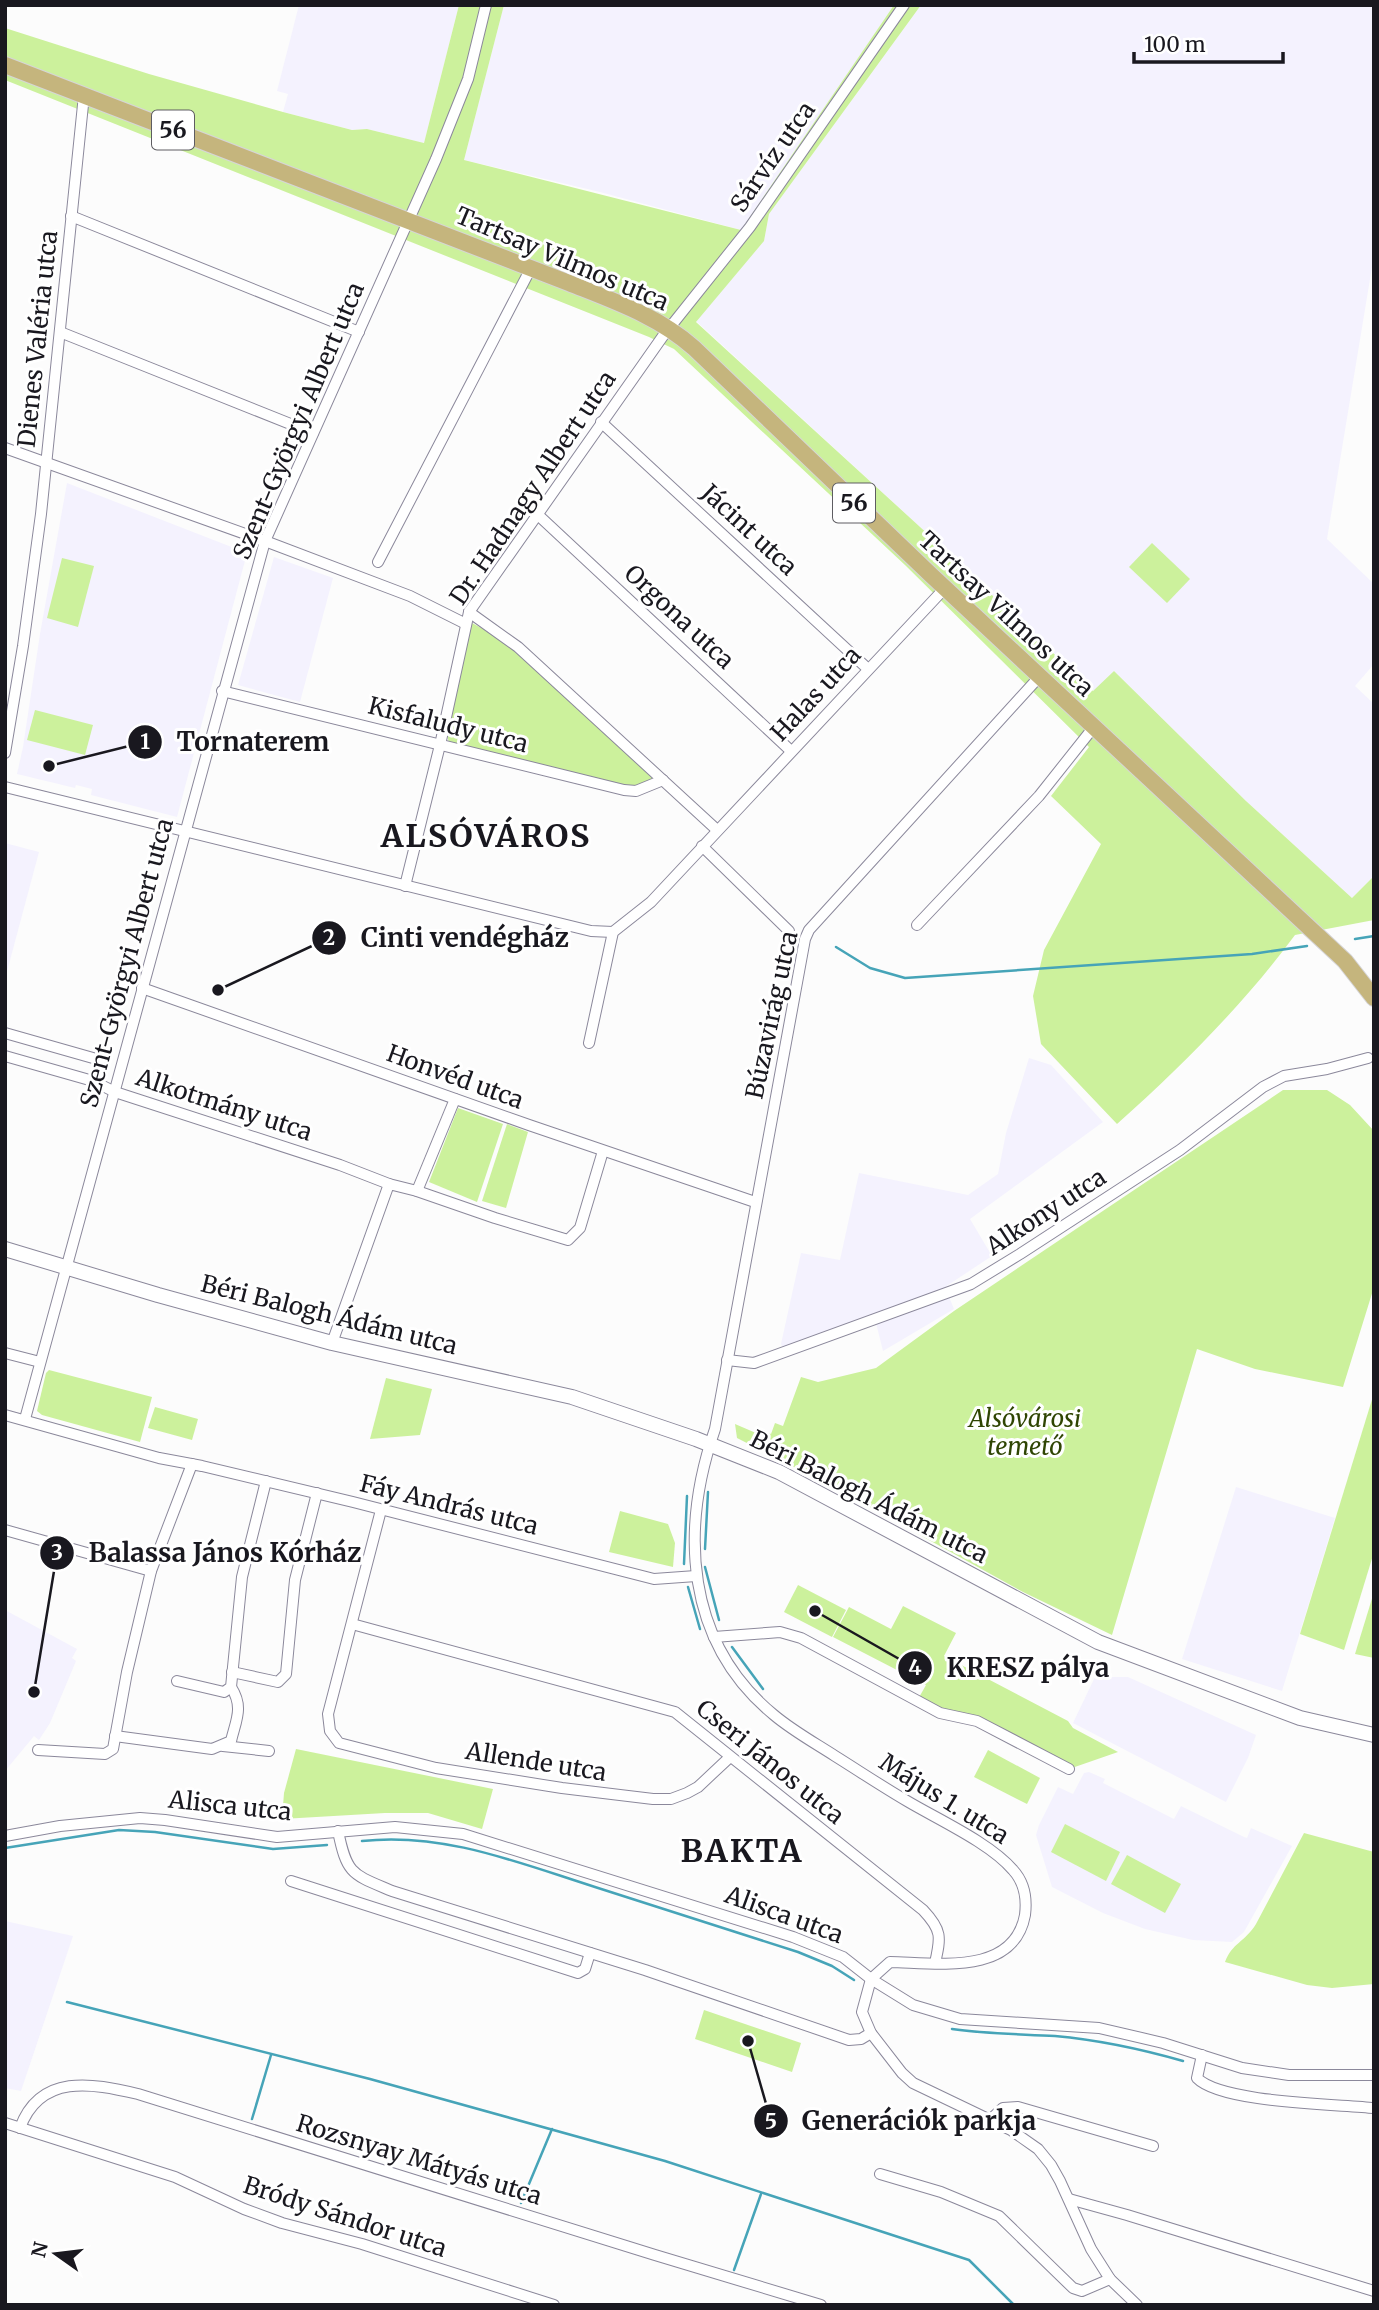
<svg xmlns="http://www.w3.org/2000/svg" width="1379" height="2310" viewBox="0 0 1379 2310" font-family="Merriweather,serif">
	<rect width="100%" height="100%" fill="#fcfcfc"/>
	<g fill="#f4f2fe">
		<polygon points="299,5 459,5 424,143 367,129 352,130 283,112 288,94 277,91"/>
		<polygon points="504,5 894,5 741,230 600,192 464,160"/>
		<polygon points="921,5 1374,5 1374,255 1327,539 1374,584 1374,664 1355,686 1374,704 1374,876 1352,898 1246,801 1114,671 1094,691 931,537 696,321 764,241 769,214"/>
		<polygon points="67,483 247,553 177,817 91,795 92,789 76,785 75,788 17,774 23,747 40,634"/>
		<polygon points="274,557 333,578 300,702 238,685"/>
		<polygon points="5,843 39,852 5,979"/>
		<polygon points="1029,1058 1051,1065 1103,1122 970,1219 992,1256 945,1287 954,1309 883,1351 876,1323 786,1354 781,1344 801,1253 840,1260 859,1173 968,1195 998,1174 1006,1133"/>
		<polygon points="1236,1487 1335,1518 1282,1691 1182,1659"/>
		<polygon points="5,1610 77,1649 72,1658 76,1661 50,1723 39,1740 34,1736 5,1771"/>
		<polygon points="1095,1677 1128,1677 1256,1735 1248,1758 1226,1802 1073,1723"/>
		<polygon points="1089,1772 1105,1779 1103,1783 1174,1819 1181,1806 1244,1837 1247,1838 1251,1828 1292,1846 1244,1932 1232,1942 1193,1940 1145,1929 1103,1913 1052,1887 1036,1835 1039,1825 1058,1787 1073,1794 1084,1773"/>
		<polygon points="5,1921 73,1936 21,2091 5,2088"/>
	</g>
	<g fill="#ccf19c">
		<path d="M 459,5 L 504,5 L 464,160 L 741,230 L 894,5 L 921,5 L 769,214 L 764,241 L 696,322 L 931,537 L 1093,691 L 1114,671 L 1246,801 L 1352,898 L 1374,876 L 1374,920 L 1295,935 C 1243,1005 1182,1066 1117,1124 L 1041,1044 L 1033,996 L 1044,950 L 1101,844 L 1051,796 L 1089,747 L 905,565 L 674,349 L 649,337 L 5,80 L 5,28 L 149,74 L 283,112 L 352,130 L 367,129 L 424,143 Z"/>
		<polygon points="1152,543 1190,579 1167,603 1129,567"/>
		<polygon points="62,558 94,566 78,627 47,618"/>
		<polygon points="472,623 500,638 524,657 657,778 633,787 449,743 447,735"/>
		<polygon points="35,710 93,725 85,755 27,740"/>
		<polygon points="1283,1090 1327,1090 1350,1105 1374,1131 1374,1287 1343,1387 1255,1369 1197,1349 1112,1635 1023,1592 835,1488 737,1438 735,1424 756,1433 758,1428 771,1434 775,1423 783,1426 801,1377 818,1382 876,1368 954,1311"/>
		<polygon points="458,1108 503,1124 477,1202 429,1182"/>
		<polygon points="507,1124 528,1132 506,1208 482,1201"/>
		<polygon points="49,1370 152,1397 140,1442 42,1415 37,1411 46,1373"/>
		<polygon points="386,1378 432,1389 420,1435 370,1439"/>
		<polygon points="1374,1393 1374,1552 1344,1650 1300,1634"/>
		<polygon points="155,1407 198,1419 192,1440 148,1428"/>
		<polygon points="620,1511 668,1524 675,1543 673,1567 609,1552"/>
		<polygon points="798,1585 846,1610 832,1637 784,1612"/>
		<polygon points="1374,1592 1374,1658 1355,1654"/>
		<polygon points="903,1606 956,1633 944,1656 1068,1721 1073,1728 1118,1752 1069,1769 977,1721 917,1701 926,1685 833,1637 849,1607 891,1629"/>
		<polygon points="296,1749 493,1789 482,1829 428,1813 385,1813 282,1819 284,1793"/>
		<polygon points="988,1750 1040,1778 1027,1804 974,1777"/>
		<polygon points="1065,1824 1120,1852 1106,1881 1051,1852"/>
		<path d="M 1304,1833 L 1374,1852 L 1374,1984 L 1332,1988 L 1307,1985 L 1225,1962 C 1232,1943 1245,1942 1256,1924 Z"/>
		<polygon points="1127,1855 1181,1884 1165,1913 1111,1884"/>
		<polygon points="704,2010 801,2043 792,2072 695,2039"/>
	</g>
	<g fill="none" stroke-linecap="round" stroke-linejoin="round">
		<g stroke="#46a4b8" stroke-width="2.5">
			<polyline points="1355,939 1374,936"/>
			<polyline points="836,947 870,968 905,978 1252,954 1307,946"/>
			<polyline points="705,1549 708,1492"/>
			<polyline points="684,1564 687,1496"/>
			<polyline points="705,1567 719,1620"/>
			<polyline points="688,1587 700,1629"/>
			<polyline points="732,1647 763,1689"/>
			<path d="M 362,1841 C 444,1832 519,1863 595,1887 C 663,1909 730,1930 798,1952 L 832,1966 L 854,1980"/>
			<polyline points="5,1848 119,1830 155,1832 273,1849 327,1845"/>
			<polyline points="67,2002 370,2079 665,2161 969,2260 1014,2305"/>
			<path d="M 952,2029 C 986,2034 1020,2034 1055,2036 C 1099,2040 1141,2049 1183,2061"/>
			<polyline points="252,2119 271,2055"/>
			<polyline points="521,2203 552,2129"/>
			<polyline points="734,2270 761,2194"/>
		</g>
		<defs>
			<g id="street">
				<polyline points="71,216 359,332"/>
				<polyline points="60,332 313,433"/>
				<polyline points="601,422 868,669"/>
				<polyline points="5,448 265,541 410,596 466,624"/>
				<polyline points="537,514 791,751"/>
				<polyline points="378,562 531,268"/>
				<polyline points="469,612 518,647 717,830"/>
				<path d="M 1040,676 L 809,930 L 805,939 L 715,1429 C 680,1530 685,1642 774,1715 C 793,1731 815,1743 835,1756 C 859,1771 883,1787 907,1801 C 939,1820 990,1843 1013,1870 C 1024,1882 1027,1899 1025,1915 C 1014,1976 937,1963 890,1962 L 871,1979 L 862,2012 L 871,2033 L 902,2073 L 913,2083 L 1011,2130 L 1038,2149 L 1051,2165 L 1060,2181 L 1091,2249 L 1110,2279 L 1137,2305"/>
				<polyline points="222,691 624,790 636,791 663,780"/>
				<polyline points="5,753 23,646 41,514 84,95"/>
				<polyline points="5,787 591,931 613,932"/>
				<polyline points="702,846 789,931"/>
				<polyline points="405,886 440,745 469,612 663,336 750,227 904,5"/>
				<polyline points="917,925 1039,796 1093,728"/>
				<polyline points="142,988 529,1125 755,1202"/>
				<polyline points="5,1033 100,1060"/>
				<polyline points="589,1043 613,932 651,902 945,588"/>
				<polyline points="5,1056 93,1081 115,1092 340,1165 389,1184"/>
				<polyline points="417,1191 455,1099"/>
				<polyline points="332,1343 389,1184 417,1191 495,1218 568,1240 580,1228 603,1151"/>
				<polyline points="5,1353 40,1362"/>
				<polyline points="727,1360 754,1363 971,1284 1020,1254 1180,1150 1263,1087 1284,1076 1327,1069 1368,1058"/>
				<polyline points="5,1415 159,1458 202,1466 353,1502 654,1579 696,1576"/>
				<polyline points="25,1419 265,541 436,159 468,79 486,5"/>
				<polyline points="381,1510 328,1714 330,1731 339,1743 436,1768 562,1788 653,1799 671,1799 687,1793 698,1787 730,1757"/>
				<polyline points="5,1530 151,1571"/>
				<path d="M 352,1624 L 675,1712 L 923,1910 C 942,1930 941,1937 935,1963"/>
				<polyline points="714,1637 780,1632 801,1638 940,1713 977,1721 1069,1769"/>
				<polyline points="232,1672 278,1682 286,1674 295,1580 317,1493"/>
				<polyline points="177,1681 224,1692 231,1687 242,1577 266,1481"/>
				<path d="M 115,1736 L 212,1749 L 231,1741 C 236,1720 244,1707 231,1687"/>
				<polyline points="223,1746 269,1751"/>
				<polyline points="38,1750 105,1754 113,1749 127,1672 151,1571 192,1464"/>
				<path d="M 338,1831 C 347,1875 352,1874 392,1891 L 645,1970 L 849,2040 L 861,2039 L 871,2033"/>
				<polyline points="5,1836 60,1826 140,1818 165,1820 277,1837 395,1827 463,1834 793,1937 843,1957 871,1979 913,2005 960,2019 1099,2028 1163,2043 1242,2068 1289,2075 1374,2075"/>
				<polyline points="291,1881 578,1973 585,1969 590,1953"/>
				<path d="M 1202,2055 L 1197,2078 C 1221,2103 1336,2104 1374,2108"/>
				<polyline points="990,2120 1003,2108 1018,2107 1153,2146"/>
				<polyline points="5,2123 175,2177 244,2209 282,2223 362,2244 554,2305"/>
				<path d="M 20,2128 C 40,2073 92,2083 138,2094 L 655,2255 L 821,2305"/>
				<polyline points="880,2174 941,2192 999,2216 1073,2288 1082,2291 1110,2279"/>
				<polyline points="1069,2199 1127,2215 1374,2291"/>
			</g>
			<polyline id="secondary" points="5,1249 158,1295 332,1343 572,1397 696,1439 779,1472 1098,1642 1300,1718 1374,1735"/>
			<path id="primary" d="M 5,65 L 569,283 C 614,301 658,316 694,348 L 931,575 L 1345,961 L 1374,998"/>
		</defs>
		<use href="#street" stroke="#8b889b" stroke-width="12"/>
		<use href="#secondary" stroke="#8b889b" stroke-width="16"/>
		<use href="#primary" stroke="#d6d5d7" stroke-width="18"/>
		<use href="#street" stroke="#fff" stroke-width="10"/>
		<use href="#secondary" stroke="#fff" stroke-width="14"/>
		<use href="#primary" stroke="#c5b57d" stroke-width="16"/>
	</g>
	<g text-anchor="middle" stroke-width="6" stroke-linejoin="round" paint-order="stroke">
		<g fill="#fff" stroke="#5e5d62" stroke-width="2">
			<rect x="152" y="110.5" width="42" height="39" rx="5"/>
			<rect x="833" y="483.5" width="42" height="39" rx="5"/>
		</g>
		<g font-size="23" font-weight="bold" fill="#19181f">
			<text x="173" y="138">56</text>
			<text x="854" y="511">56</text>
		</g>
		<g font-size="24" fill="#19181f" stroke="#fff">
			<text transform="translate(773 157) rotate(-55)" y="8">Sárvíz utca</text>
			<text transform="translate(562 259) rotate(23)" y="8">Tartsay Vilmos utca</text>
			<text transform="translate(38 339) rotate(-84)" y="8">Dienes Valéria utca</text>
			<text transform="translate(299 421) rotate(-67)" y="8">Szent-Györgyi Albert utca</text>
			<text transform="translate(533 488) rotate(-56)" y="8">Dr. Hadnagy Albert utca</text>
			<text transform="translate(749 530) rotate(43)" y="8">Jácint utca</text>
			<text transform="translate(1006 614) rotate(43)" y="8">Tartsay Vilmos utca</text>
			<text transform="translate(679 617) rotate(43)" y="8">Orgona utca</text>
			<text transform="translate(816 694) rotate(-47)" y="8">Halas utca</text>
			<text transform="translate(448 725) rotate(14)" y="8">Kisfaludy utca</text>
			<text transform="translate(127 963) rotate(-75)" y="8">Szent-Györgyi Albert utca</text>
			<text transform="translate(772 1015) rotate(-78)" y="8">Búzavirág utca</text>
			<text transform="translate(455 1077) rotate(20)" y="8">Honvéd utca</text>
			<text transform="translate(224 1105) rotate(18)" y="8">Alkotmány utca</text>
			<text transform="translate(1046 1212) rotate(-33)" y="8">Alkony utca</text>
			<text transform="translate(329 1315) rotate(14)" y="8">Béri Balogh Ádám utca</text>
			<text transform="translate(869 1497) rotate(27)" y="8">Béri Balogh Ádám utca</text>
			<text transform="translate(449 1505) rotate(14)" y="8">Fáy András utca</text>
			<text transform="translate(536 1762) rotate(9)" y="8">Allende utca</text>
			<text transform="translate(770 1762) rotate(39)" y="8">Cseri János utca</text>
			<text transform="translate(944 1799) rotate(32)" y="8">Május 1. utca</text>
			<text transform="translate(230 1806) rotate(6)" y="8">Alisca utca</text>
			<text transform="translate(784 1915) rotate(20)" y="8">Alisca utca</text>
			<text transform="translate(419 2160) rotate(17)" y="8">Rozsnyay Mátyás utca</text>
			<text transform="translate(345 2217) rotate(18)" y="8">Bródy Sándor utca</text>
		</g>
		<g font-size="24" font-style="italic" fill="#2f4503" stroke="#fff">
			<text x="1025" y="1427">Alsóvárosi<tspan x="1025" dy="28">temető</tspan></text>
		</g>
		<g font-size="32" font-weight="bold" letter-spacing="2" fill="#19181f" stroke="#fff">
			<text x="486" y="847">ALSÓVÁROS</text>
			<text x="742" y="1862">BAKTA</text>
		</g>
	</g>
	<path fill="none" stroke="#19181f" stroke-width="2.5" d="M49 766L145 742M218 990L329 938M34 1692L57 1553M815 1611L915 1668M748 2041L771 2121"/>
	<g fill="#19181f" stroke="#fff" stroke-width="2.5">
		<circle cx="49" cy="766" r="7"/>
		<circle cx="218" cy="990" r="7"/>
		<circle cx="34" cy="1692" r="7"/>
		<circle cx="815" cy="1611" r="7"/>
		<circle cx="748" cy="2041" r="7"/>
		<circle cx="145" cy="742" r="18"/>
		<circle cx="329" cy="938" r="18"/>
		<circle cx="57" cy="1553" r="18"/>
		<circle cx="915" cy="1668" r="18"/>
		<circle cx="771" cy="2121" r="18"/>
	</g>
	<g font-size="21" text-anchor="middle" font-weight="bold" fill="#fff">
		<text x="145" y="749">1</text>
		<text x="329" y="945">2</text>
		<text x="57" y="1560">3</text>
		<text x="915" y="1675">4</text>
		<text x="771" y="2129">5</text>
	</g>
	<g font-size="26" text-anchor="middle" font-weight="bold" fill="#19181f" stroke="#fff" stroke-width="6" stroke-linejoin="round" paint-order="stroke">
		<text x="253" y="751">Tornaterem</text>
		<text x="465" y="947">Cinti vendégház</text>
		<text x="225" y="1562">Balassa János Kórház</text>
		<text x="1028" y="1677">KRESZ pálya</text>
		<text x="919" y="2130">Generációk parkja</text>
	</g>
	<rect width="1379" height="2310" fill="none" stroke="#19181f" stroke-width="14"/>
	<g transform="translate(56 2254) rotate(284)" stroke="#ffffff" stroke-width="5" paint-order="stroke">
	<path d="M0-5L12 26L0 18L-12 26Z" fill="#19181f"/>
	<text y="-10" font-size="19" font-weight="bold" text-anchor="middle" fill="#19181f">N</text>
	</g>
	<path d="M1134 52v10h149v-10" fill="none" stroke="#19181f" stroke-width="3.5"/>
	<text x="1144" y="52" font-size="21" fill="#19181f" stroke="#ffffff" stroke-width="5" paint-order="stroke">100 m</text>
</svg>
